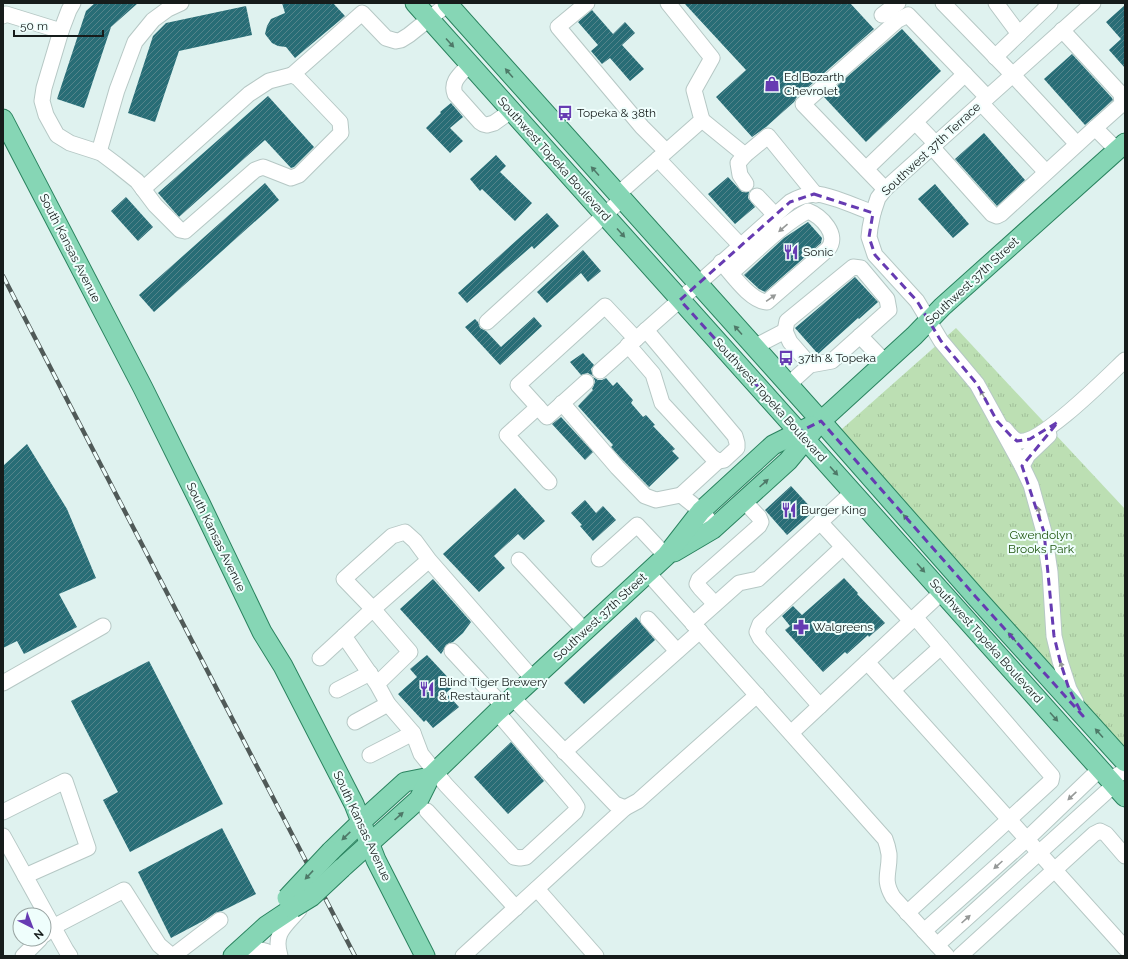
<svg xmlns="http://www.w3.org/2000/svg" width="1128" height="959" viewBox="0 0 1128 959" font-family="Raleway,sans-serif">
	<defs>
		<pattern id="grass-tufts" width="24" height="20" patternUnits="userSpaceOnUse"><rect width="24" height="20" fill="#bcdfb3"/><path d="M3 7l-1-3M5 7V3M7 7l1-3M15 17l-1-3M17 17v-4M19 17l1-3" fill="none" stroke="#a1bf99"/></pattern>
		<pattern id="building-hatch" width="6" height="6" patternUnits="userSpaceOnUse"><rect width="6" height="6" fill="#286d76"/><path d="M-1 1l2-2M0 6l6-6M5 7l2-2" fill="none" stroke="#54848b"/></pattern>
	</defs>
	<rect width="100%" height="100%" fill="#dff2ef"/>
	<polygon fill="url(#grass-tufts)" points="956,328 1125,509 1125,762 834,436"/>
	<g fill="url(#building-hatch)">
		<polygon points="95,3 138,3 111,27 84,108 57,99 86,11"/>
		<polygon points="282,3 333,3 345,16 295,58 286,47 278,46 272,43 265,34 267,26 271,19 285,13"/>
		<polygon points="684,3 850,3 874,29 797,97 794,102 766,127 752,137 716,97 746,70"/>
		<polygon points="1125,5 1125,68 1109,50 1121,39 1106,22"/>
		<polygon points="246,6 252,35 179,51 155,122 128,113 153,36 166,23"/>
		<polygon points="592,10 613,34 625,22 635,33 622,45 644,69 630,81 610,58 602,64 591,51 598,45 578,22"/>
		<polygon points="902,29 941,71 866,142 824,97"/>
		<polygon points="1072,54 1112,98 1113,100 1085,125 1044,79"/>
		<polygon points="268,96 314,147 294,167 291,168 265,140 179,217 158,193"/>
		<polygon points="451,103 463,117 450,128 463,141 450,153 426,128 441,113 440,112"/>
		<polygon points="984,133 1025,180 997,206 955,159"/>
		<polygon points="496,155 506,166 500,172 532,203 515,221 482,189 480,191 470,179"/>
		<polygon points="728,177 742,192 749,192 748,198 755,207 735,224 708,194"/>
		<polygon points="265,183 279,200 154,312 139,295"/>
		<polygon points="935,184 969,224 953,238 918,199"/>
		<polygon points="126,197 153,227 138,241 111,211"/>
		<polygon points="547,213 559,226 534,249 532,246 467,303 458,293"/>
		<polygon points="808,222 822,238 821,243 765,292 759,289 744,275 784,238"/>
		<polygon points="583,250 601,271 588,282 581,273 547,303 537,292"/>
		<polygon points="855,277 878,302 859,319 858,318 818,354 795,328"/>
		<polygon points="534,317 542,326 500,365 465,327 475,319 478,322 480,328 486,331 501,347"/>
		<polygon points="583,353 594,365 591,369 593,376 588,373 581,375 570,362"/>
		<polygon points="593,377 598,380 602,380 606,378 613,386 617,382 633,400 631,403 643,417 646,415 655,425 653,426 675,449 672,451 679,458 649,487 619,456 611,447 613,445 578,406 593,390 592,389 594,385 595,381"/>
		<polygon points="561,417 593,452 585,460 552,424"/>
		<polygon points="27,444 67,509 96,578 59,594 77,627 24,654 17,641 3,648 3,466"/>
		<polygon points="791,486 814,511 787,535 765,510"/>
		<polygon points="515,488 545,521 524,540 518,534 494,556 505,568 479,592 443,554"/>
		<polygon points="585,500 596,513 603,506 616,520 593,541 580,526 582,525 571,513"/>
		<polygon points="844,578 858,593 857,594 885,623 869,637 868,635 847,654 845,652 823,672 785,630 790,626 782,616 793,606 802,615"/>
		<polygon points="433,579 471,622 463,633 453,642 446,645 443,651 441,654 400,609"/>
		<polygon points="636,617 655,640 584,704 564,683"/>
		<polygon points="427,655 455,685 446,693 459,707 433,728 426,720 424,722 398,694 417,677 410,669"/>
		<polygon points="149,661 223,804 130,852 103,800 118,792 71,701"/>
		<polygon points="511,742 544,781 508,814 474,777"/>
		<polygon points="222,828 256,894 222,911 215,913 205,920 171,938 138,872"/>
	</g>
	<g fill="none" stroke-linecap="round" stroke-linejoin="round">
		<defs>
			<g id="minor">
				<polyline points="587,3 558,27 642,127 666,151"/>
				<polyline points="943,3 1013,75 1077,144"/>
				<polyline points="996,3 1019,34"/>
				<polyline points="882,15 898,3"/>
				<polyline points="3,16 6,14 61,31 44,88 42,101 46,115 57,135 70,143 101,153 117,165 137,181 155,205 180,230 185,231 255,170 263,167 291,178 299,175 341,133 340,122 298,78 292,75 362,13 386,38 396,41 401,40 409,35 449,3"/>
				<polyline points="1062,30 1121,94 1122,104 1095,128"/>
				<polyline points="61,31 69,10 73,3"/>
				<polyline points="995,57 1050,4 1049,3"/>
				<path d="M 470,64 C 461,74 450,81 455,94 L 480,122 L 483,124 L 487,125 L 494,123 L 511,111"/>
				<polyline points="981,103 1046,172"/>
				<polyline points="702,120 745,155 768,136 816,195"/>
				<polyline points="915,122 936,144"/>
				<polyline points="932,147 992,214 997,216 1001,214 1095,128 1117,150"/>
				<polyline points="99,152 117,90 135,42 153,20 168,9 181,3"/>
				<polyline points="745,155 738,163 740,175 746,184"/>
				<polyline points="658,159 740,245"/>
				<polyline points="866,169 965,74"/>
				<polyline points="143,189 249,94 269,81 292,75"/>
				<polyline points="885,189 803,104 898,20 908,15 987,97"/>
				<polyline points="617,195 702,120 694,90 712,58 668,3"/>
				<polyline points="757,196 775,215"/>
				<path d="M 721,262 C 732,274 750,301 767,302 L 828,249 C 840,235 821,216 808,211 C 782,224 754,254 731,273"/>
				<polyline points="487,322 621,200"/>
				<polyline points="860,336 885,362"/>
				<polyline points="628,345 653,374 662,403 712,457 718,461 724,460 737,448 737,443 735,436 646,330"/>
				<polyline points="754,347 785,331"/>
				<path d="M 600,371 L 790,202 C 797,198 805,195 814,194 C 829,194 857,207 873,213"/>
				<polyline points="586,382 547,417 518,385 605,306 636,339"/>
				<polyline points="788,385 810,365 832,361 889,310 887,299 861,268 853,267 787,321 785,331 790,342 810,365"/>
				<polyline points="562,403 617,467 645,496 656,500 681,495 718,461"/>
				<polyline points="538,407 507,435 549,482"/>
				<path d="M 1005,429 C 1008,433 1013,439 1018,441 C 1039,446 1108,376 1125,360"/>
				<polyline points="1022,466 1028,455 1049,435"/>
				<polyline points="681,495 701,511 715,527"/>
				<polyline points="820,522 911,621"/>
				<polyline points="599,559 637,525 666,556"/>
				<polyline points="429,560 415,541 405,532 392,536 344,579 373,609 429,560 533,679"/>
				<polyline points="519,560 585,631"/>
				<path d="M 648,573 L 885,839 C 887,844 888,848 889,854 C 890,872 882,879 893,897 L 947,956"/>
				<polyline points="942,592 867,662 1125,948"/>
				<polyline points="715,604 700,588 697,584 699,579 759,526 761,522 759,517 744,501"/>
				<polyline points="648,619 677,651"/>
				<polyline points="693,624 739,583 758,579 853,492"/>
				<polyline points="452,651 503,706"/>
				<polyline points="320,658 344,636"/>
				<polyline points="3,683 103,626"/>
				<polyline points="377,684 410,652 373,609 344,636 377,684 388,704 413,733 421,754 446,785 514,857 520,858 526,857 575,812 577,807 574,802 497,712"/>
				<polyline points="337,690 370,673"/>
				<polyline points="893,690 941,647"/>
				<polyline points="512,697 615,804 625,808 638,801 757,695"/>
				<polyline points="1076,702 1069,689 1060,661 1054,636 1050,572 1044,532 1031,485 1022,466 977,384 941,341 917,301 875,255 869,237 870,228 873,213 878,198 885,189 1093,3"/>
				<polyline points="820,706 760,638 757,632 760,624 843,547"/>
				<polyline points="355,722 388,704"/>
				<polyline points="791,733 867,662"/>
				<polyline points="564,752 700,631"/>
				<polyline points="370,755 413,733"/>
				<polyline points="1110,779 1125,771"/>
				<polyline points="427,811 516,908"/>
				<polyline points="3,812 65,781 88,848 25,876"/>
				<polyline points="3,836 66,950 70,956"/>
				<polyline points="537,889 596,956"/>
				<polyline points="907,913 1051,781 1052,776 915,617"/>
				<polyline points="924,931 1027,839 1100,769"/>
				<polyline points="44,935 53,927 124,890 159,945 172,956"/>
				<polyline points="937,945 1114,785"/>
				<path d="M 237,952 C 252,948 262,948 276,956"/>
				<polyline points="23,956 40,939"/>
				<polyline points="173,956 220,920"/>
				<path d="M 280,956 C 273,933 285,926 299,910"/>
				<polyline points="463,956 625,808"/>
				<polyline points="960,956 1094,834 1100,831 1106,834 1125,856"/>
			</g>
			<g id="major">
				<polyline points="415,3 1125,797"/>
				<polyline points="447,3 821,421 975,596 1125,762"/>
				<polyline points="3,119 143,388 201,505 262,632 283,666 354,804 376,860 425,956"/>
				<polyline points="674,552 713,529 788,461 821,421 914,336 942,307 1125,143"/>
				<polyline points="331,851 362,821 405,782 430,777"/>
				<polyline points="342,868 419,799 430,777 497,712 666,556 701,511 773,445 811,426"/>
				<polyline points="233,956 266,926 293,908"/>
			</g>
		</defs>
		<use href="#minor" stroke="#b6c8c5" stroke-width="17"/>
		<use href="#major" stroke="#2a835f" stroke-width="21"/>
		<use href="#minor" stroke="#fff" stroke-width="15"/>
		<use href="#major" stroke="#86d6b5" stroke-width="19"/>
		<defs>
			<polyline id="rail" points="3,276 355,956"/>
		</defs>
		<use href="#rail" stroke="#505a58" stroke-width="4.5"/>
		<use href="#rail" stroke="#effefc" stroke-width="3" stroke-dasharray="9" stroke-linecap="butt"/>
		<defs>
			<g id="major-bridge">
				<polyline points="287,898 331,851"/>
				<polyline points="293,908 311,897 342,868"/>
			</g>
		</defs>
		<use href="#major-bridge" stroke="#2a835f" stroke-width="21" stroke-linecap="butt"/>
		<use href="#major-bridge" stroke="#86d6b5" stroke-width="19"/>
	</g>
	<defs><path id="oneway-solid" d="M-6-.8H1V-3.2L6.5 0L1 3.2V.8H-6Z"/></defs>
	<g fill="#4e7968">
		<use href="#oneway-solid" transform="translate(450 43) rotate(48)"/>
		<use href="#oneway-solid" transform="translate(509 73) rotate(-131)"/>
		<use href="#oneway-solid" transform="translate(595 171) rotate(-132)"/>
		<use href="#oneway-solid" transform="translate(621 233) rotate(48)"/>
		<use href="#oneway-solid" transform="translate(738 330) rotate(-132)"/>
		<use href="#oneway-solid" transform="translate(834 471) rotate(48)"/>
		<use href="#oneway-solid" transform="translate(764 483) rotate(-42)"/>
		<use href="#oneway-solid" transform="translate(907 519) rotate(-131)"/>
		<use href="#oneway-solid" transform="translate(921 568) rotate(48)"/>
		<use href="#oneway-solid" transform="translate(1012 637) rotate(-132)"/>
		<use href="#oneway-solid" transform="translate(1054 717) rotate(48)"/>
		<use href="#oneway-solid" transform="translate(1099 733) rotate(-132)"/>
		<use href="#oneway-solid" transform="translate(399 816) rotate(-42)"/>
		<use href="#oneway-solid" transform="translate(346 836) rotate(136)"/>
		<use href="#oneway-solid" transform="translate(309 875) rotate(133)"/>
	</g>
	<g fill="#969998">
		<use href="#oneway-solid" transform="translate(783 228) rotate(139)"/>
		<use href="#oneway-solid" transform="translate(771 298) rotate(-35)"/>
		<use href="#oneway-solid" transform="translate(983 395) rotate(-121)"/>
		<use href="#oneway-solid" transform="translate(1039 512) rotate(-105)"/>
		<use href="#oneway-solid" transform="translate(1062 667) rotate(-108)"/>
		<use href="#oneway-solid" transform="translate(1072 796) rotate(137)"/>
		<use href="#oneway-solid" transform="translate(998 865) rotate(138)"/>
		<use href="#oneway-solid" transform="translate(966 919) rotate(-42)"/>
	</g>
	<path fill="none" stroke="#663bb2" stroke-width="3" stroke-dasharray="8 5" stroke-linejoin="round" d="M 814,194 L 873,213 L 869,237 L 875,255 L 917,301 L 941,341 L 977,384 L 997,421 L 1011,436 L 1017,441 L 1030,439 L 1058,422 L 1022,466 L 1044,532 L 1054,636 L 1060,661 L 1069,689 L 1083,716 L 975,596 L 821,421 L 799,432 L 680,300 L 790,202 Z"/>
	<defs>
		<symbol id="shop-bare" viewBox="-9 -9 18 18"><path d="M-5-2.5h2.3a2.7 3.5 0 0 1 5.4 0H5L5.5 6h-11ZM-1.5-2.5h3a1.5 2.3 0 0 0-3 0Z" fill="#663bb2" stroke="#effefc" stroke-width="2.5" paint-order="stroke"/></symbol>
		<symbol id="bus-bare" viewBox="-9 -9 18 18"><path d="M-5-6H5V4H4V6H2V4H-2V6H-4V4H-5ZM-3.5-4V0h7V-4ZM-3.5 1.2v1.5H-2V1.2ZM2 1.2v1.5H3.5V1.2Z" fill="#663bb2" stroke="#effefc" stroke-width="2.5" paint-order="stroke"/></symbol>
		<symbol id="restaurant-bare" viewBox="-9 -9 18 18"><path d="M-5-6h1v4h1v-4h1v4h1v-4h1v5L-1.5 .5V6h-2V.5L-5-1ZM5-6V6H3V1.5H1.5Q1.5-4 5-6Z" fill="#663bb2" stroke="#effefc" stroke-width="2.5" paint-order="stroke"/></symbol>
		<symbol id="pharmacy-bare" viewBox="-9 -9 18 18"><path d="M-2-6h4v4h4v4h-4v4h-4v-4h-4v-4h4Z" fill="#663bb2" stroke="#effefc" stroke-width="2.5" paint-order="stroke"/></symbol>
	</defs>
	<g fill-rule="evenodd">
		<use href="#shop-bare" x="761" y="73" width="22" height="22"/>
		<use href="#bus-bare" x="554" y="102" width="22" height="22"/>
		<use href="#restaurant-bare" x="780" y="241" width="22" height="22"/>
		<use href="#bus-bare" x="775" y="347" width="22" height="22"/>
		<use href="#restaurant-bare" x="778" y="499" width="22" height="22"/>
		<use href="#pharmacy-bare" x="790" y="616" width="22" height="22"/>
		<use href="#restaurant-bare" x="416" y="678" width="22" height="22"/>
	</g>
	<g text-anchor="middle" stroke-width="4" stroke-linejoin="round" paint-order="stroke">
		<g font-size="12" fill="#161c1b" stroke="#effefc" text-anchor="start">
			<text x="784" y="81">Ed Bozarth<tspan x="784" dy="14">Chevrolet</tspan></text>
			<text x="577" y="117">Topeka &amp; 38th</text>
			<text x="803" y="256">Sonic</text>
			<text x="798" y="362">37th &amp; Topeka</text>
			<text x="801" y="514">Burger King</text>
			<text x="813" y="631">Walgreens</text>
			<text x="439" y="686">Blind Tiger Brewery<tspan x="439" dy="14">&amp; Restaurant</tspan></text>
		</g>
		<g font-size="12" fill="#161c1b" stroke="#effefc">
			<text transform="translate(931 149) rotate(-43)" y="4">Southwest 37th Terrace</text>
			<text transform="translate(554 159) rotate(48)" y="4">Southwest Topeka Boulevard</text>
			<text transform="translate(70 248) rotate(63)" y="4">South Kansas Avenue</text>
			<text transform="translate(972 281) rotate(-43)" y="4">Southwest 37th Street</text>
			<text transform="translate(770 400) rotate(48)" y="4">Southwest Topeka Boulevard</text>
			<text transform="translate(216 537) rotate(64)" y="4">South Kansas Avenue</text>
			<text transform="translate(600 617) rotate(-43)" y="4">Southwest 37th Street</text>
			<text transform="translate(986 641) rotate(48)" y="4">Southwest Topeka Boulevard</text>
			<text transform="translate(362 826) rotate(65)" y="4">South Kansas Avenue</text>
		</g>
		<g font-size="12" fill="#1f560e" stroke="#effefc">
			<text x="1041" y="539">Gwendolyn<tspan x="1041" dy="14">Brooks Park</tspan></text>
		</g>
	</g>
	<rect width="1128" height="959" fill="none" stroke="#161c1b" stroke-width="8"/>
	<g transform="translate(32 927) rotate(138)"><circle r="19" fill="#effefc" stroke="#98a4a2"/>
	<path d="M0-3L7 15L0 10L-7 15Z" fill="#663bb2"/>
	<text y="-6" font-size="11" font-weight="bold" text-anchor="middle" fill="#161c1b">N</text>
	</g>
	<path d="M14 30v6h89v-6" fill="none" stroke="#161c1b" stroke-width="2"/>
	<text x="20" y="30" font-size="12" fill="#161c1b" stroke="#effefc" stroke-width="3" paint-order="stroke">50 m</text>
</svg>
